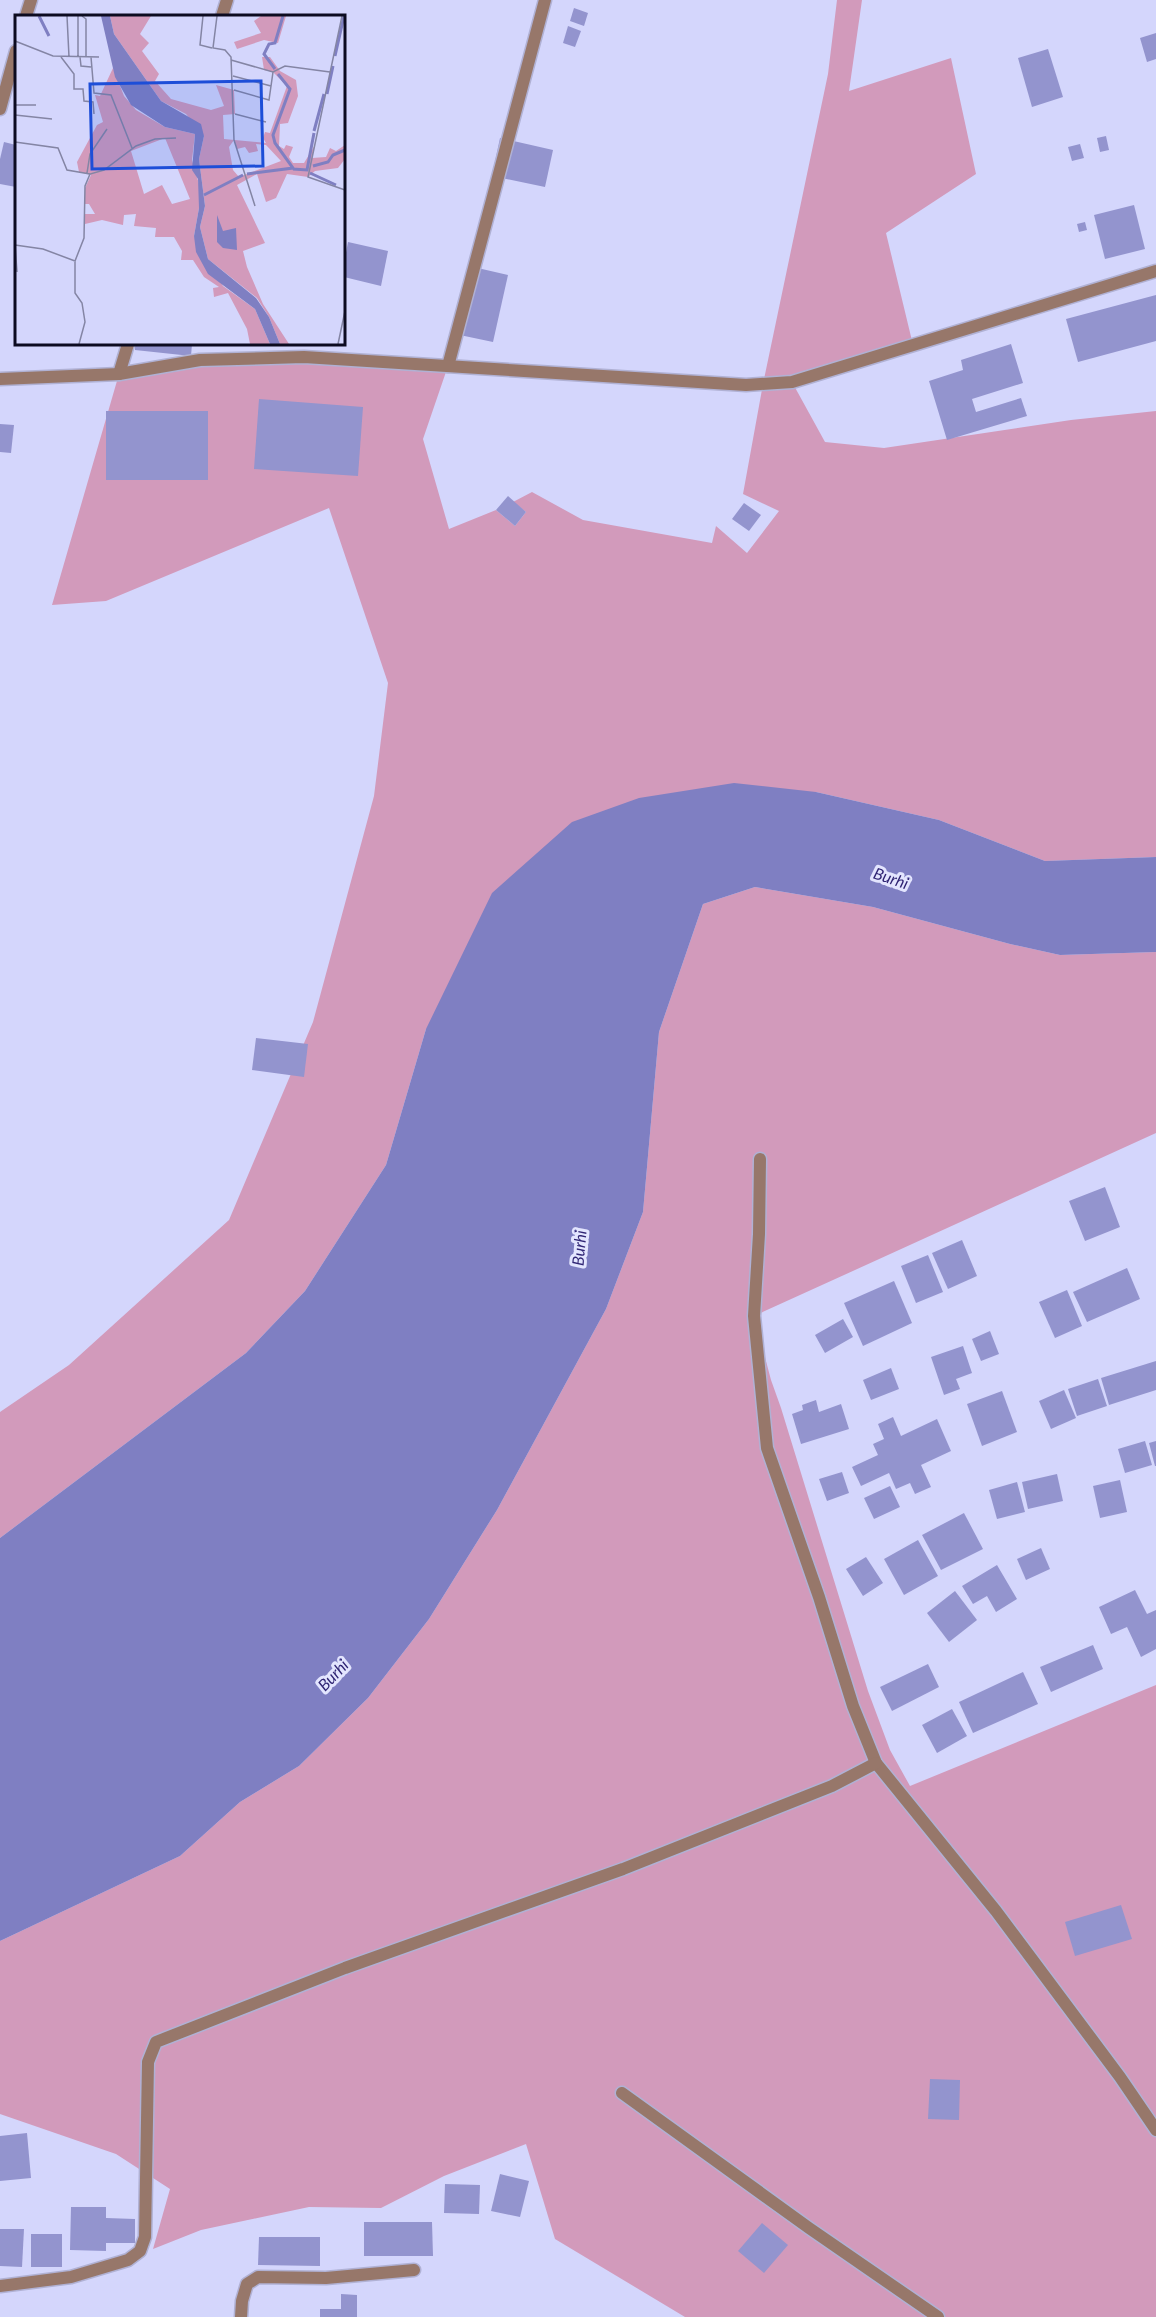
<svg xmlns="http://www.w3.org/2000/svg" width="1156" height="2317" viewBox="0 0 1156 2317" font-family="Lato,sans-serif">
	<rect width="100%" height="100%" fill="#d4d6fc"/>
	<g fill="#d29abb">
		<polygon points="837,0 862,0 849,91 951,58 976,174 886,233 913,345 792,382 825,442 884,448 1071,420 1156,411 1156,857 1045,861 939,820 816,792 426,1029 386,1165 305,1291 246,1353 0,1538 0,1412 69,1365 229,1220 313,1022 374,796 388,683 329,508 106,601 52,605 119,374 200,360 448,366 423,439 449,529 496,510 515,526 526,512 513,502 532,492 583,520 712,543 716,526 747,553 779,511 743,494 763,384 828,74"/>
		<polygon points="755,887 873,907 1010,944 1060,955 1156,952 1156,1133 754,1316 771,1380 781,1408 868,1691 890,1750 910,1786 1156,1685 1156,2317 685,2317 555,2239 526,2144 444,2176 381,2208 309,2207 201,2230 153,2249 170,2189 116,2154 0,2114 0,1941 180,1856 240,1802 299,1766 368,1698 429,1619 497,1510 606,1309 643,1212 659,1032 703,904"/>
	</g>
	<polygon fill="#7f7fc2" points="734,783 816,792 939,820 1045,861 1156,857 1156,952 1060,955 1010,944 873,907 755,887 703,904 659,1032 643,1212 606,1309 497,1510 429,1619 368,1698 299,1766 240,1802 180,1856 0,1941 0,1538 246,1353 305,1291 386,1165 426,1029 492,893 572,822 639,798"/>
	<g fill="#9394ce">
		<polygon points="574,8 588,13 584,26 570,21"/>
		<polygon points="568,26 581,31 575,47 563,43"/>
		<polygon points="1156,33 1156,59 1147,62 1140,38"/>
		<polygon points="1048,49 1063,97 1032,107 1018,58"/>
		<polygon points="1106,136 1109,150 1100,152 1097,138"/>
		<polygon points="500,138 553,150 545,187 492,176"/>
		<polygon points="4,142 16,145 16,187 0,184 0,159"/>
		<polygon points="1080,144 1084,158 1072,161 1068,147"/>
		<polygon points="1134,205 1145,249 1105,259 1094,215"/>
		<polygon points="1085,222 1087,230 1079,232 1077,224"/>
		<polygon points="348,242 388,251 381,286 344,277 344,263"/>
		<polygon points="469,266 508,275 493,342 455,334"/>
		<polygon points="1156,295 1156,341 1078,362 1066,319"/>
		<polygon points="135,344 192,344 191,356 135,350"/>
		<polygon points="1011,344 1023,383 972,399 976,412 1021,398 1027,416 947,440 929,381 963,370 961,360"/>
		<polygon points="259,399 363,407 358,476 254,469"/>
		<rect x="106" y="411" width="102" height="69"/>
		<polygon points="0,424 14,425 11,453 0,452"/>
		<polygon points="508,496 526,512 515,526 496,510"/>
		<polygon points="744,503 761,515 749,531 732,519"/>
		<polygon points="256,1038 308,1044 304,1077 252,1070"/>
		<polygon points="1105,1187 1120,1227 1085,1241 1069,1201"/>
		<polygon points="962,1240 977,1276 948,1289 932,1253"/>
		<polygon points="928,1255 943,1292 916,1303 901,1266"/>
		<polygon points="1127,1268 1140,1299 1087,1322 1073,1292"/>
		<polygon points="894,1281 912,1323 863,1346 844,1303"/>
		<polygon points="1067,1290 1082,1326 1055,1338 1039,1302"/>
		<polygon points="843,1319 853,1337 825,1353 815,1335"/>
		<polygon points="990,1331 999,1354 981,1361 972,1339"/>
		<polygon points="963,1346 972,1373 956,1379 960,1389 944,1395 931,1357"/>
		<polygon points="1156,1361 1156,1390 1109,1405 1101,1378"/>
		<polygon points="891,1368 899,1389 871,1400 863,1380"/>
		<polygon points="1098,1379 1107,1406 1077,1416 1068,1389"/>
		<polygon points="1064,1390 1076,1418 1051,1429 1039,1401"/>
		<polygon points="1002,1391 1017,1432 982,1446 967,1404"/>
		<polygon points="816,1400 819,1412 841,1404 849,1429 801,1444 792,1414 803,1410 802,1405"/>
		<polygon points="893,1417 901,1436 937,1419 951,1451 921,1465 931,1487 915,1494 910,1483 896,1489 889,1473 861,1486 852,1467 878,1455 873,1444 884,1439 878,1424"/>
		<polygon points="1145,1441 1152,1465 1125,1473 1118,1449"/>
		<polygon points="1156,1441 1156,1466 1155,1466 1149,1443"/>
		<polygon points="842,1472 849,1493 827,1501 819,1479"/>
		<polygon points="1057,1474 1063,1501 1028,1509 1022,1482"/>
		<polygon points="1120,1480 1127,1512 1100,1518 1093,1486"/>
		<polygon points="1017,1482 1025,1512 997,1519 989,1490"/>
		<polygon points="890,1486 900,1507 874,1519 864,1498"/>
		<polygon points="964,1513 983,1549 941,1570 922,1535"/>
		<polygon points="918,1540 938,1576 904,1595 884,1559"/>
		<polygon points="1041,1548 1050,1569 1026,1580 1017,1559"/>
		<polygon points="866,1557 883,1583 863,1596 846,1569"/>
		<polygon points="997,1565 1017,1599 996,1612 987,1596 973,1604 962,1586"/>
		<polygon points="1135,1590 1147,1614 1156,1610 1156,1649 1141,1657 1127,1627 1111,1634 1099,1607"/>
		<polygon points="955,1591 977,1620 949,1642 927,1613"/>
		<polygon points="1093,1645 1103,1669 1051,1692 1040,1667"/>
		<polygon points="928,1664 939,1687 892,1711 880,1687"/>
		<polygon points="1023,1672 1038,1704 973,1733 959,1702"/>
		<polygon points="952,1709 967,1736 937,1753 922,1725"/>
		<polygon points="1121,1905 1132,1939 1075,1956 1065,1922"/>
		<polygon points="930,2079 960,2080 959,2120 928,2119"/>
		<polygon points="27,2133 31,2178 0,2181 0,2136"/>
		<polygon points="500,2174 529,2181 520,2217 491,2211"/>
		<polygon points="445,2184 480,2185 479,2214 444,2213"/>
		<polygon points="71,2207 106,2207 106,2218 135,2219 135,2243 106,2243 106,2251 70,2250"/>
		<polygon points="364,2222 432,2222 433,2256 364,2256"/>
		<polygon points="762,2223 788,2245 764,2273 738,2251"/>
		<polygon points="0,2229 24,2229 22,2267 0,2266"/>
		<rect x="31" y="2234" width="31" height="33"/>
		<polygon points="259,2237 320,2237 320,2266 258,2265"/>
		<polygon points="341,2294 357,2295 357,2317 320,2317 320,2309 341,2309"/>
	</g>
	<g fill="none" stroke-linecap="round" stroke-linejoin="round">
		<defs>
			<g id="street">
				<polyline points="26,16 31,0"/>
				<polyline points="222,16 227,0"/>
				<polyline points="0,109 16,51"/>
				<polyline points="448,366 545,0"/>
				<polyline points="119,374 128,344"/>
				<polyline points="0,379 119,374 200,360 304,357 746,385 792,382 1156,271"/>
				<polyline points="760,1159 759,1234 754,1316 767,1448 819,1597 853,1706 876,1763 996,1911 1120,2077 1156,2130"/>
				<polyline points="622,2093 809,2228 938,2317"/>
				<polyline points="0,2286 71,2277 128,2260 140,2251 145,2237 148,2062 156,2042 345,1968 623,1869 832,1786 876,1763"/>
				<polyline points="241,2317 242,2301 247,2284 258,2277 326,2278 414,2270"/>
			</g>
		</defs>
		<use href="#street" stroke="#b0b1d4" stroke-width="15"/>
		<use href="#street" stroke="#97776a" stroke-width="12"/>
	</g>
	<g text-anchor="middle" stroke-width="6" stroke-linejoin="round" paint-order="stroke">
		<g font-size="16" font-style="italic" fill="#302574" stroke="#e3e5fe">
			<text transform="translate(891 878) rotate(19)" y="6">Burhi</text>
			<text transform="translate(579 1248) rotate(-85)" y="6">Burhi</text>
			<text transform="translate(333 1675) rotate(-46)" y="6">Burhi</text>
		</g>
	</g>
	<g transform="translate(15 15)">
		<rect width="330" height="330" fill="#d4d6fc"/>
		<path d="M 95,1 L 136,1 L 125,19 L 134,28 L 127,36 L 144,59 L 140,66 L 156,84 L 196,95 L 209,91 L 201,70 L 219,75 L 220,99 L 208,100 L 209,124 L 251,128 L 248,123 L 250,117 L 255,118 L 272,71 L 258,57 L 249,55 L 247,42 L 255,42 L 265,56 L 281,65 L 283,81 L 273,108 L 265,109 L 264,131 L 269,134 L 271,130 L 278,132 L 274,142 L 278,148 L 289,148 L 300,130 L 297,143 L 311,142 L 315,133 L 321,136 L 330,130 L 330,144 L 323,153 L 300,156 L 293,162 L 272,159 L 261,183 L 251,187 L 242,159 L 222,170 L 250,228 L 228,236 L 232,252 L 248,289 L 274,329 L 265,329 L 254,302 L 242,283 L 193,244 L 185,212 L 190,191 L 184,144 L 189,121 L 171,99 L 146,86 L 99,19 ZM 219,125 L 222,134 L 230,132 L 234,138 L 243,136 L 241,129 L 251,130 L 266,146 L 224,162 L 218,155 L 214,132 ZM 246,1 L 271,1 L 263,28 L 249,25 L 222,34 L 219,27 L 246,18 L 239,6 ZM 98,53 L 109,81 L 121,95 L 150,112 L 180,119 L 177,145 L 184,169 L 184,193 L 179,221 L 208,271 L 240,294 L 255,329 L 235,329 L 232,314 L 213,278 L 199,282 L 198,273 L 204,272 L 189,262 L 178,245 L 166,245 L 167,236 L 159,222 L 140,222 L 141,213 L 119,211 L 121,199 L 109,200 L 108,210 L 87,205 L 70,209 L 70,199 L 80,199 L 74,189 L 70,189 L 70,173 L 76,160 L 64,157 L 62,147 L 82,110 L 88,107 L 80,80 L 85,81 ZM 150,123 L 175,184 L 157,189 L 147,170 L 129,179 L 116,136 Z" fill="#d29abb" fill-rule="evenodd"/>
		<path d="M 86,1 L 95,1 L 99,19 L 146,86 L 186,109 L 189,121 L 184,144 L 190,191 L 185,212 L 193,244 L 241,283 L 254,302 L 265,329 L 255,329 L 240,294 L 193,259 L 181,237 L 179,221 L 184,193 L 183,164 L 177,155 L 180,119 L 150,112 L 116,90 L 100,62 ZM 202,200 L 208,216 L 221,213 L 222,235 L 208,233 L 202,227 Z" fill="#7f7fc2"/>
		<path fill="none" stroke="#7f7fc2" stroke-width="3" d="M 24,1 L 34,21M 320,41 L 329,1M 260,54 L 249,39 L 254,29 L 260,28 L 268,1M 312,79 L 318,51M 299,116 L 309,79M 298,151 L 313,147 L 318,140 L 330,135M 278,154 L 292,155 L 299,118M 295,158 L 321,170M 232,159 L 278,153 L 260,128 L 258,120 L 275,74 L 263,59M 189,180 L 228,160"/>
		<path fill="none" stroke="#8485a4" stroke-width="1.5" d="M 52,1 L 54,42M 67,1 L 71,4 L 71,42M 188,1 L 185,30 L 197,33M 202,1 L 198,33 L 210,35 L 216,42 L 219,125 L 240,191M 327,1 L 293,162 L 330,175M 0,26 L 38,41 L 84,42M 46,42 L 59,59 L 59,74 L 68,74 L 69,86 L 78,87 L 79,99M 63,42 L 63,1M 65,42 L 66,51 L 76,52M 76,42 L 79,78 L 96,80 L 117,133M 216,45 L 258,57 L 270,51 L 315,57M 218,61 L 256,71 L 258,57M 219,75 L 254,85 L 256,71M 0,90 L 21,90M 220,99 L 251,107M 0,100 L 37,104M 0,127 L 43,133 L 52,155 L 75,159M 72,158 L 75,139 L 92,114M 0,230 L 28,234 L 60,246 L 69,223 L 70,171 L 75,159 L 89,155 L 121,131 L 140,124 L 161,123M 0,230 L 2,257M 60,246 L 60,278 L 67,288 L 70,307 L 64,329M 323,329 L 330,296"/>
		<path fill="#1d4ed8" fill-opacity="0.15" stroke="#1d4ed8" stroke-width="3" d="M 246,66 L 248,151 L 77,154 L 75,69 Z"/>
		<rect width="330" height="330" fill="none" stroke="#0c0b20" stroke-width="3"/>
	</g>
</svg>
